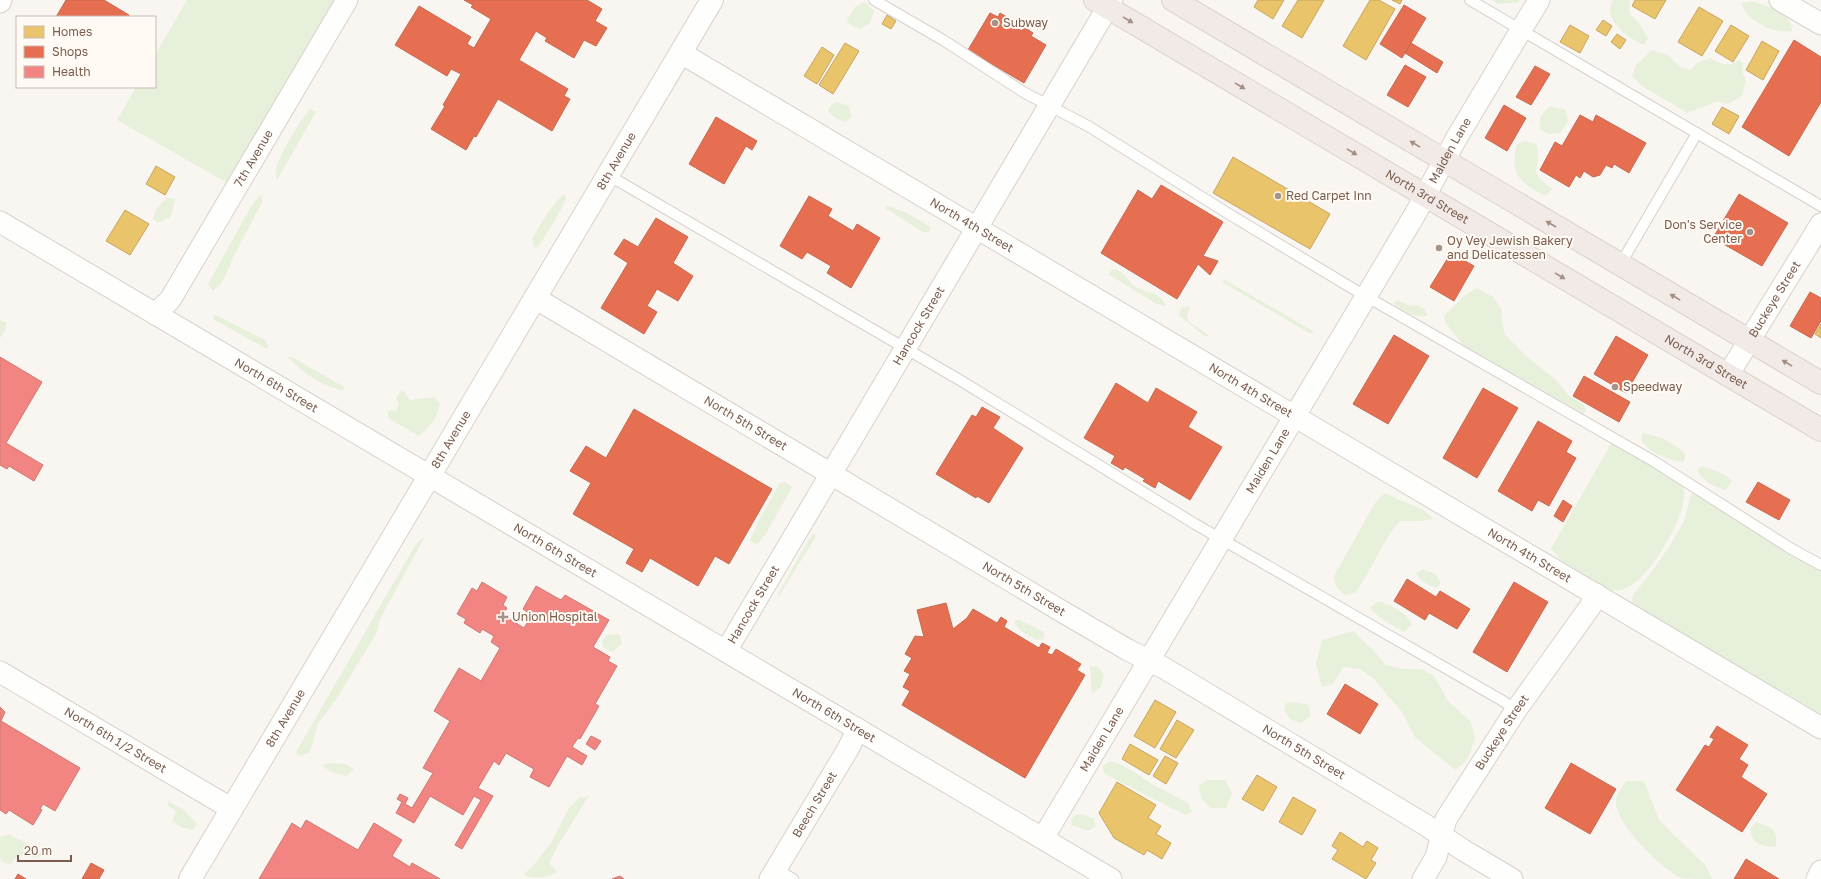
<svg xmlns="http://www.w3.org/2000/svg" width="1821" height="879" viewBox="0 0 1821 879" font-family="'Golos Text',sans-serif">
	<rect width="100%" height="100%" fill="#f9f5f0"/>
	<g fill="#e7f0db">
		<polygon points="187,0 338,0 229,184 117,120 136,87 155,87 155,55"/>
		<polygon points="1492,0 1519,0 1519,2 1498,4"/>
		<path d="M 1613,0 L 1630,0 L 1630,14 L 1639,23 L 1648,38 L 1644,45 C 1631,39 1610,26 1610,9 C 1610,6 1612,3 1613,0 Z"/>
		<path d="M 1752,1 C 1767,7 1792,12 1792,31 C 1787,31 1779,32 1774,30 C 1762,26 1743,16 1742,3 Z"/>
		<polygon points="865,2 874,11 870,23 860,29 850,25 847,19 855,7"/>
		<path d="M 1652,50 L 1668,55 L 1679,66 L 1690,70 L 1697,63 L 1710,58 C 1720,64 1729,68 1739,60 L 1743,63 L 1742,72 L 1746,81 L 1742,96 L 1728,104 L 1718,101 L 1688,113 L 1645,88 L 1632,76 L 1636,65 Z"/>
		<polygon points="837,102 849,106 851,116 846,122 835,118 828,111 830,106"/>
		<polygon points="1550,106 1566,110 1568,122 1560,133 1548,134 1540,129 1540,117"/>
		<path d="M 310,109 L 316,112 L 277,180 C 276,177 276,173 276,170 C 277,158 302,118 310,109 Z"/>
		<path d="M 1525,141 L 1537,145 L 1538,158 L 1536,172 L 1540,179 L 1552,189 L 1546,196 C 1520,183 1509,175 1517,144 Z"/>
		<polygon points="261,194 262,202 235,254 222,283 213,291 208,284 250,208"/>
		<path d="M 564,194 L 566,199 L 557,217 L 538,247 L 534,247 L 532,239 C 541,223 550,207 564,194 Z"/>
		<polygon points="167,198 175,199 171,217 158,223 153,218 157,208"/>
		<path d="M 888,206 C 902,210 918,218 930,227 L 930,232 L 923,232 L 885,208 Z"/>
		<path d="M 1113,269 C 1125,271 1127,281 1136,287 C 1146,293 1153,290 1164,301 L 1165,306 L 1157,304 L 1108,274 Z"/>
		<polygon points="1225,280 1313,331 1313,332 1311,334 1222,282"/>
		<polygon points="1477,288 1493,297 1502,310 1502,323 1505,335 1526,356 1556,380 1568,395 1583,404 1586,410 1584,414 1463,345 1445,322 1444,316 1464,296"/>
		<path d="M 1397,300 L 1410,306 L 1417,305 L 1425,309 L 1427,316 C 1414,318 1403,311 1393,303 Z"/>
		<polygon points="1190,306 1187,317 1189,322 1210,336 1208,337 1203,335 1180,316 1179,314 1181,308"/>
		<polygon points="214,314 265,340 269,348 265,348 213,319"/>
		<polygon points="0,320 7,323 5,331 0,338"/>
		<path d="M 288,357 L 292,357 L 344,387 L 345,390 C 324,389 302,372 288,357 Z"/>
		<path d="M 402,390 L 410,400 L 434,397 L 440,403 C 439,417 429,427 419,436 L 388,418 L 388,411 L 397,410 L 399,403 L 396,398 Z"/>
		<path d="M 1643,433 C 1660,437 1674,442 1686,455 L 1683,462 C 1667,459 1652,455 1641,440 Z"/>
		<path d="M 1612,442 L 1683,483 C 1684,488 1685,493 1684,498 C 1682,523 1647,583 1622,590 C 1618,591 1614,590 1610,590 L 1561,560 L 1551,549 Z"/>
		<path d="M 1703,466 L 1723,474 L 1732,481 L 1726,490 C 1714,486 1704,483 1697,470 Z"/>
		<polygon points="785,482 792,487 767,532 757,545 750,541 758,522 780,483"/>
		<path d="M 1385,493 L 1425,511 L 1433,519 L 1421,521 L 1400,521 C 1381,542 1372,570 1355,593 L 1345,595 L 1336,587 L 1334,576 L 1375,503 Z"/>
		<path d="M 1693,493 L 1697,494 L 1821,570 L 1821,722 L 1634,606 L 1632,600 L 1633,595 C 1652,572 1669,549 1683,523 C 1688,514 1687,501 1693,493 Z"/>
		<polygon points="814,534 816,536 778,598 778,594 809,539"/>
		<polygon points="425,536 379,621 377,632 337,698 317,725 313,743 309,753 299,756 296,752 416,544"/>
		<polygon points="1422,569 1435,574 1441,583 1436,588 1422,581 1416,574"/>
		<path d="M 1378,601 C 1392,605 1404,611 1412,624 L 1404,632 L 1380,618 L 1370,608 Z"/>
		<path d="M 1014,620 L 1020,620 L 1044,632 L 1044,639 L 1037,640 C 1028,635 1016,631 1014,620 Z"/>
		<polygon points="1353,631 1372,649 1386,665 1403,669 1421,669 1434,676 1448,701 1471,722 1475,739 1467,760 1455,770 1415,737 1402,712 1374,679 1360,669 1343,667 1333,684 1322,687 1316,663 1322,640"/>
		<polygon points="619,634 622,643 613,652 603,647 602,641 607,635"/>
		<polygon points="1090,666 1098,667 1104,674 1101,687 1092,693"/>
		<polygon points="1294,702 1309,705 1311,716 1301,723 1290,719 1284,710 1286,703"/>
		<polygon points="1110,761 1126,767 1152,784 1188,803 1192,812 1185,815 1105,774 1102,767"/>
		<polygon points="329,763 346,764 354,770 346,776 332,772 322,766"/>
		<polygon points="1208,780 1225,780 1232,793 1226,808 1211,808 1201,798 1199,785"/>
		<path d="M 1627,781 L 1644,781 L 1659,820 L 1706,866 L 1712,879 C 1703,879 1689,879 1681,878 C 1662,869 1616,824 1616,803 C 1615,795 1622,787 1627,781 Z"/>
		<path d="M 589,796 L 558,845 L 549,863 L 557,872 C 545,879 535,879 523,875 L 533,866 L 551,843 L 569,808 L 579,798 Z"/>
		<polygon points="168,801 184,810 197,824 193,830 181,827 173,821 176,811 168,806"/>
		<polygon points="1080,814 1093,818 1096,826 1088,831 1072,825 1071,820 1074,816"/>
		<path d="M 1756,822 C 1772,828 1778,828 1776,847 C 1761,846 1753,845 1750,829 Z"/>
		<polygon points="8,834 38,849 42,855 37,858 19,855 10,864 2,862 0,859 0,837"/>
	</g>
	<g fill="#e9c46a" stroke="#c8a561">
		<polygon points="1258,0 1284,0 1273,19 1254,7"/>
		<polygon points="1298,0 1324,0 1302,38 1282,26"/>
		<polygon points="1370,0 1379,0 1395,9 1366,60 1343,46"/>
		<polygon points="1392,0 1402,0 1400,4"/>
		<polygon points="1635,0 1666,0 1655,19 1632,6"/>
		<polygon points="1699,7 1723,21 1702,56 1678,42"/>
		<polygon points="887,15 896,21 891,29 882,24"/>
		<polygon points="1603,20 1612,26 1606,36 1596,30"/>
		<polygon points="1570,25 1589,36 1580,53 1560,42"/>
		<polygon points="1731,25 1749,36 1733,62 1715,51"/>
		<polygon points="1617,34 1626,40 1620,49 1611,42"/>
		<polygon points="1762,41 1779,51 1763,80 1746,70"/>
		<polygon points="845,43 859,51 833,94 819,85"/>
		<polygon points="822,47 834,55 817,84 804,76"/>
		<polygon points="1722,107 1739,116 1729,134 1712,124"/>
		<polygon points="1233,157 1330,214 1310,249 1213,193"/>
		<polygon points="156,166 175,177 165,195 146,184"/>
		<polygon points="125,210 149,224 130,255 106,241"/>
		<polygon points="1821,324 1821,338 1815,334"/>
		<polygon points="1155,700 1176,712 1155,748 1134,736"/>
		<polygon points="1177,720 1194,730 1176,758 1160,749"/>
		<polygon points="1130,744 1158,760 1149,775 1122,759"/>
		<polygon points="1165,756 1178,763 1166,784 1153,776"/>
		<polygon points="1257,775 1277,787 1263,811 1242,799"/>
		<polygon points="1117,782 1156,805 1148,818 1161,826 1156,834 1171,843 1162,859 1147,850 1144,855 1114,838 1099,813"/>
		<polygon points="1293,797 1316,810 1302,835 1279,822"/>
		<polygon points="1340,832 1363,847 1367,841 1378,848 1371,860 1376,863 1366,879 1332,859 1338,850 1332,846"/>
	</g>
	<g fill="#e76f51" stroke="#c66950">
		<polygon points="66,0 104,0 129,15 128,17 56,17"/>
		<polygon points="464,0 587,0 602,9 595,21 607,28 596,46 584,40 574,58 545,41 547,38 536,31 519,60 568,89 564,96 570,99 552,131 498,99 476,137 474,136 466,150 431,129 445,106 443,105 461,74 451,69 447,76 395,45 419,6 471,37 467,44 474,48 491,19 471,7 473,5"/>
		<polygon points="1404,5 1426,18 1402,58 1380,44"/>
		<polygon points="990,13 998,17 1000,13 1010,19 1007,22 1022,31 1024,27 1033,33 1031,36 1046,45 1024,83 968,50"/>
		<polygon points="1794,40 1821,57 1821,102 1789,156 1742,127"/>
		<polygon points="1411,43 1443,62 1437,73 1405,53"/>
		<polygon points="1405,65 1426,77 1408,107 1387,95"/>
		<polygon points="1535,66 1550,74 1531,105 1516,97"/>
		<polygon points="1504,105 1526,118 1507,151 1485,138"/>
		<polygon points="1580,115 1593,122 1596,115 1646,143 1629,173 1614,164 1612,168 1606,165 1600,175 1593,177 1584,171 1580,178 1576,175 1569,187 1540,170 1555,142 1562,146"/>
		<polygon points="716,117 757,141 752,150 746,146 724,184 689,164"/>
		<polygon points="1161,185 1223,222 1203,256 1218,261 1210,275 1198,264 1177,299 1101,253 1138,190 1152,199"/>
		<polygon points="1739,194 1788,223 1762,266 1713,238"/>
		<polygon points="809,196 832,209 828,216 853,231 857,224 880,238 851,288 827,273 831,266 807,252 802,259 780,246"/>
		<polygon points="656,218 688,237 673,263 693,276 678,301 657,289 647,306 657,312 644,334 601,308 628,263 614,254 624,239 638,247"/>
		<polygon points="1451,253 1474,266 1454,301 1430,287"/>
		<polygon points="1810,292 1821,298 1821,321 1811,338 1790,326"/>
		<polygon points="1394,335 1429,356 1388,424 1353,404"/>
		<polygon points="1616,336 1648,355 1626,393 1594,374"/>
		<polygon points="1584,376 1630,402 1619,422 1573,396"/>
		<polygon points="1116,383 1148,403 1156,388 1197,412 1188,427 1222,447 1190,500 1158,481 1155,488 1143,481 1145,479 1125,467 1123,470 1111,463 1115,456 1084,438"/>
		<polygon points="1483,388 1518,408 1477,478 1443,458"/>
		<polygon points="982,407 1000,417 993,428 1023,448 989,503 977,496 976,498 936,474 972,415 976,417"/>
		<polygon points="634,409 772,489 729,564 715,556 698,586 650,558 642,572 626,563 634,549 573,514 591,483 570,471 586,446 606,458"/>
		<polygon points="1538,421 1572,441 1566,452 1576,458 1549,506 1538,500 1532,511 1498,491"/>
		<polygon points="1758,482 1790,500 1779,520 1746,502"/>
		<polygon points="1563,500 1572,506 1563,522 1554,516"/>
		<polygon points="1407,579 1436,597 1440,591 1470,609 1457,629 1429,613 1425,620 1394,601"/>
		<polygon points="1514,582 1548,602 1507,672 1473,652"/>
		<polygon points="946,603 953,629 967,618 973,609 997,623 1001,617 1007,621 1004,627 1039,648 1042,643 1050,647 1047,653 1052,655 1056,649 1081,664 1077,670 1085,675 1025,778 902,705 910,691 903,687 910,674 904,671 912,658 905,654 915,636 924,637 917,610"/>
		<polygon points="1345,684 1378,704 1360,734 1327,714"/>
		<polygon points="1717,726 1748,745 1739,759 1748,765 1741,777 1767,794 1742,832 1676,790 1705,745 1709,747 1714,739 1710,737"/>
		<polygon points="1571,763 1616,789 1590,834 1545,808"/>
		<polygon points="1746,859 1779,879 1734,879"/>
		<polygon points="91,863 104,870 99,879 82,879"/>
		<polygon points="18,874 26,879 15,879"/>
	</g>
	<g fill="#f28482" stroke="#ce7872">
		<polygon points="0,357 42,382 6,443 43,465 34,481 9,466 7,469 0,465"/>
		<polygon points="482,582 507,597 503,605 507,608 503,615 524,628 532,615 523,609 536,586 561,600 565,595 609,620 593,647 610,657 608,661 617,666 595,704 599,706 580,739 578,738 572,747 587,756 582,765 567,756 549,787 530,777 534,769 506,753 499,765 494,761 478,788 493,796 462,849 455,845 481,800 474,796 463,815 430,796 414,823 396,813 402,802 397,799 400,794 408,798 405,804 412,808 433,773 423,768 450,721 434,711 459,668 481,681 500,648 491,642 494,636 482,629 480,633 464,623 466,619 457,614 472,588 477,591"/>
		<polygon points="0,707 5,712 1,721 80,768 55,811 43,804 40,809 42,810 33,825 9,810 6,814 0,810"/>
		<polygon points="591,736 601,741 595,750 586,744"/>
		<polygon points="306,820 358,850 374,823 402,840 392,856 410,867 412,863 440,879 259,879 292,823 301,829"/>
		<polygon points="620,876 624,879 612,879"/>
	</g>
	<g fill="none" stroke-linecap="round" stroke-linejoin="round">
		<defs>
			<g id="lane">
				<polyline points="874,0 943,40 1025,93 1088,126 1229,214 1355,290 1655,462 1790,548 1821,565"/>
				<polyline points="1470,0 1821,206"/>
				<polyline points="608,175 958,379 1195,524 1503,701 1516,710"/>
				<polyline points="1620,265 1697,133"/>
				<polyline points="776,869 793,879"/>
			</g>
			<g id="street">
				<polyline points="1780,0 1821,24"/>
				<polyline points="0,2 1,0"/>
				<path id="s1" d="M 681,53 L 1821,728"/>
				<path id="s2" d="M 0,222 L 1111,879"/>
				<path id="s3" d="M 535,298 L 1063,612 L 1128,650 L 1164,668 L 1424,824 L 1463,850 L 1512,879"/>
				<path id="s4" d="M 155,314 L 170,300 L 347,0"/>
				<path id="s5" d="M 1728,375 L 1821,224"/>
				<path id="s6" d="M 726,651 L 1112,0"/>
				<path id="s7" d="M 0,672 L 232,809"/>
				<path id="s8" d="M 1043,838 L 1414,216 L 1456,139 L 1539,0"/>
				<path id="s9" d="M 770,879 L 848,749 L 858,729"/>
				<path id="s10" d="M 1423,879 L 1436,857 L 1446,819 L 1516,710 L 1590,607 L 1596,594"/>
				<polyline points="1817,879 1821,871"/>
			</g>
			<g id="secondary">
				<path id="s11" d="M 190,879 L 712,0"/>
			</g>
			<g id="highway">
				<path id="s12" d="M 1095,0 L 1821,430"/>
				<polyline points="1173,0 1821,383"/>
			</g>
		</defs>
		<use href="#lane" stroke="#d7d1cb" stroke-width="12"/>
		<use href="#street" stroke="#d7d1cb" stroke-width="23"/>
		<use href="#secondary" stroke="#d9d2cb" stroke-width="24"/>
		<use href="#highway" stroke="#dad1cc" stroke-width="24"/>
		<use href="#lane" stroke="#fefefd" stroke-width="10"/>
		<use href="#street" stroke="#fefefd" stroke-width="21"/>
		<use href="#secondary" stroke="#fefefd" stroke-width="22"/>
		<use href="#highway" stroke="#f2eae7" stroke-width="22"/>
	</g>
	<defs><path id="oneway-solid" d="M-6-.8H1V-3.2L6.5 0L1 3.2V.8H-6Z"/></defs>
	<g fill="#a48e83">
		<use href="#oneway-solid" transform="translate(1128 20) rotate(31)"/>
		<use href="#oneway-solid" transform="translate(1240 86) rotate(31)"/>
		<use href="#oneway-solid" transform="translate(1415 144) rotate(-149)"/>
		<use href="#oneway-solid" transform="translate(1352 152) rotate(31)"/>
		<use href="#oneway-solid" transform="translate(1551 224) rotate(-150)"/>
		<use href="#oneway-solid" transform="translate(1560 276) rotate(31)"/>
		<use href="#oneway-solid" transform="translate(1675 297) rotate(-149)"/>
		<use href="#oneway-solid" transform="translate(1787 363) rotate(-149)"/>
	</g>
	<g fill="#a69286" stroke="#fffaf3" stroke-width="1.5">
		<circle cx="995" cy="23" r="4"/>
		<circle cx="1278" cy="196" r="4"/>
		<circle cx="1750" cy="232" r="4"/>
		<circle cx="1439" cy="248" r="4"/>
		<circle cx="1615" cy="387" r="4"/>
		<path d="M501 611h4v4h4v4h-4v4h-4v-4h-4v-4h4z"/>
	</g>
	<g text-anchor="middle" stroke-width="4" stroke-linejoin="round" paint-order="stroke">
		<g font-size="12" fill="#7a5c4d" stroke="#fffaf3" text-anchor="start">
			<text x="1003" y="27">Subway</text>
			<text x="1286" y="200">Red Carpet Inn</text>
			<text x="1742" y="229" text-anchor="end">Don's Service<tspan x="1742" dy="14">Center</tspan></text>
			<text x="1447" y="245">Oy Vey Jewish Bakery<tspan x="1447" dy="14">and Delicatessen</tspan></text>
			<text x="1623" y="391">Speedway</text>
			<text x="512" y="621">Union Hospital</text>
		</g>
		<g font-size="12" fill="#7a5c4d" stroke="#fffaf3">
			<text dy="4" stroke="none"><textPath href="#s8" startOffset="799">Maiden Lane</textPath></text>
			<text dy="4" stroke="none"><textPath href="#s4" startOffset="185">7th Avenue</textPath></text>
			<text dy="4" stroke="none"><textPath href="#s11" startOffset="835">8th Avenue</textPath></text>
			<text dy="4" stroke="none"><textPath href="#s12" startOffset="386">North 3rd Street</textPath></text>
			<text dy="4" stroke="none"><textPath href="#s1" startOffset="338">North 4th Street</textPath></text>
			<text dy="4" stroke="none"><textPath href="#s5" startOffset="89">Buckeye Street</textPath></text>
			<text dy="4" stroke="none"><textPath href="#s6" startOffset="378">Hancock Street</textPath></text>
			<text dy="4" stroke="none"><textPath href="#s12" startOffset="710">North 3rd Street</textPath></text>
			<text dy="4" stroke="none"><textPath href="#s2" startOffset="321">North 6th Street</textPath></text>
			<text dy="4" stroke="none"><textPath href="#s1" startOffset="662">North 4th Street</textPath></text>
			<text dy="4" stroke="none"><textPath href="#s3" startOffset="245">North 5th Street</textPath></text>
			<text dy="4" stroke="none"><textPath href="#s11" startOffset="511">8th Avenue</textPath></text>
			<text dy="4" stroke="none"><textPath href="#s8" startOffset="439">Maiden Lane</textPath></text>
			<text dy="4" stroke="none"><textPath href="#s2" startOffset="645">North 6th Street</textPath></text>
			<text dy="4" stroke="none"><textPath href="#s1" startOffset="986">North 4th Street</textPath></text>
			<text dy="4" stroke="none"><textPath href="#s3" startOffset="569">North 5th Street</textPath></text>
			<text dy="4" stroke="none"><textPath href="#s6" startOffset="54">Hancock Street</textPath></text>
			<text dy="4" stroke="none"><textPath href="#s2" startOffset="969">North 6th Street</textPath></text>
			<text dy="4" stroke="none"><textPath href="#s11" startOffset="187">8th Avenue</textPath></text>
			<text dy="4" stroke="none"><textPath href="#s10" startOffset="168">Buckeye Street</textPath></text>
			<text dy="4" stroke="none"><textPath href="#s8" startOffset="115">Maiden Lane</textPath></text>
			<text dy="4" stroke="none"><textPath href="#s7" startOffset="134">North 6th 1/2 Street</textPath></text>
			<text dy="4" stroke="none"><textPath href="#s3" startOffset="893">North 5th Street</textPath></text>
			<text dy="4" stroke="none"><textPath href="#s9" startOffset="87">Beech Street</textPath></text>
		</g>
	</g>
	<rect x="16" y="16" width="140" height="72" fill="#fffaf3" stroke="#cabbb1"/>
	<rect x="24" y="26" width="20" height="12" fill="#e9c46a" stroke="#cabbb1"/>
	<text x="52" y="36" font-size="12" fill="#7a5c4d">Homes</text>
	<rect x="24" y="46" width="20" height="12" fill="#e76f51" stroke="#cabbb1"/>
	<text x="52" y="56" font-size="12" fill="#7a5c4d">Shops</text>
	<rect x="24" y="66" width="20" height="12" fill="#f28482" stroke="#cabbb1"/>
	<text x="52" y="76" font-size="12" fill="#7a5c4d">Health</text>
	<path d="M18 855v6h53v-6" fill="none" stroke="#7a5c4d" stroke-width="2"/>
	<text x="24" y="855" font-size="12" fill="#7a5c4d" stroke="#fffaf3" stroke-width="3" paint-order="stroke">20 m</text>
</svg>
